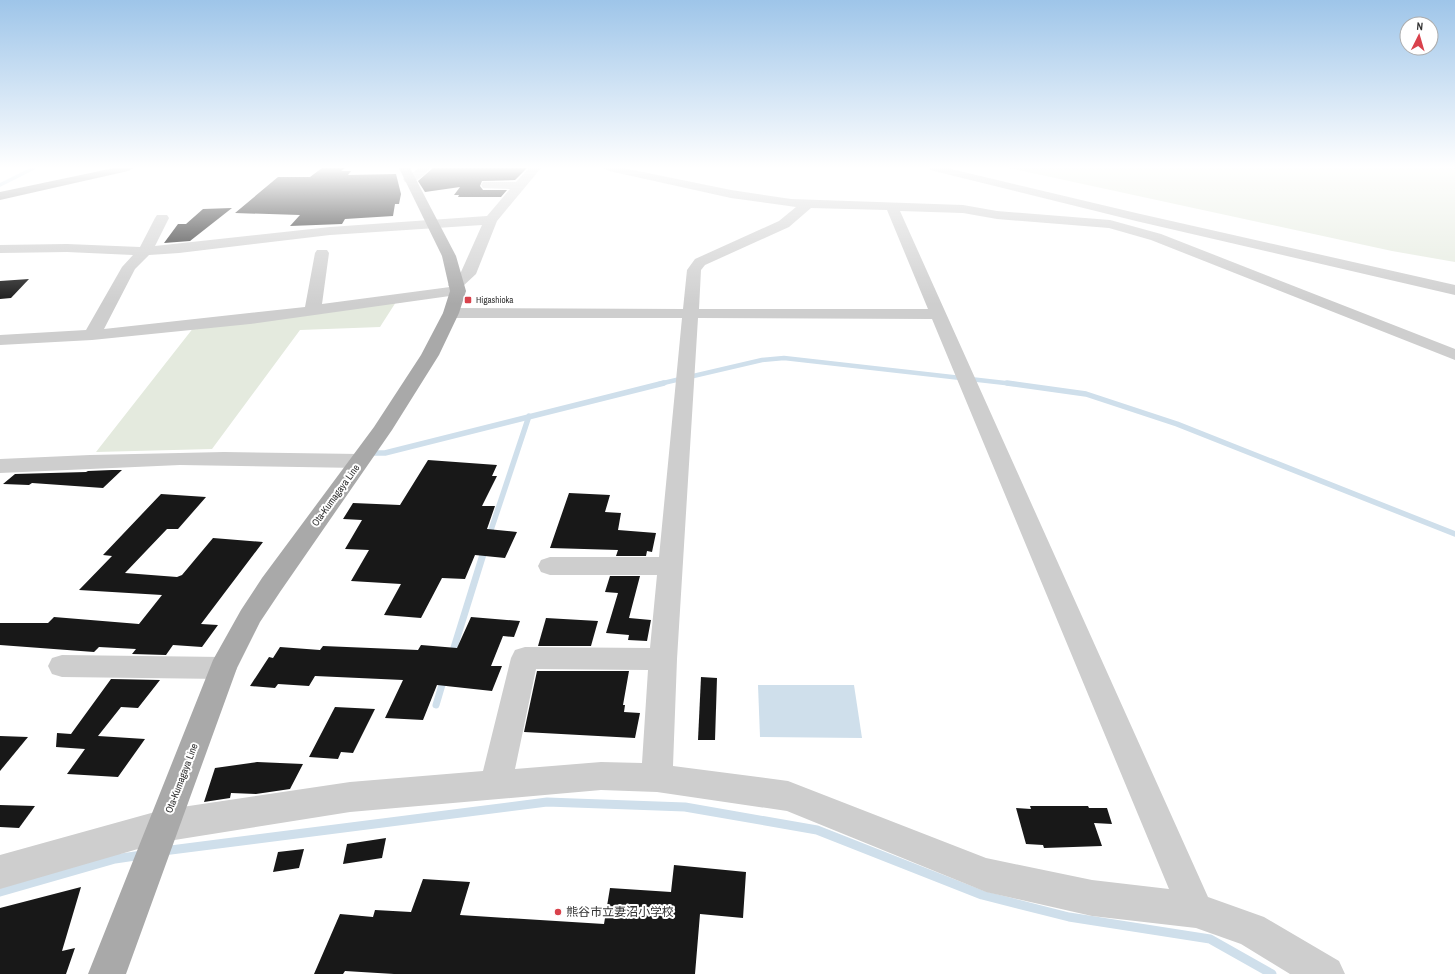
<svg xmlns="http://www.w3.org/2000/svg" width="1455" height="974" viewBox="0 0 1455 974" font-family="'Archivo Narrow','Noto Sans JP',sans-serif">
	<rect width="100%" height="100%" fill="#fff"/>
	<g fill="#e4eade">
		<polygon points="1009,168 1455,168 1455,262 1392,251"/>
		<polygon points="396,302 380,327 300,330 212,449 96,452 194,327"/>
	</g>
	<polygon fill="#cfdfeb" points="758,685 854,685 862,738 760,737"/>
	<g fill="none" stroke-linecap="round" stroke-linejoin="round">
		<polyline stroke="#cfdfeb" stroke-width="3.5" points="0,185 34,168"/>
		<polyline stroke="#cfdfeb" stroke-width="4.5" points="659,384 762,360 784,358 1014,384"/>
		<g stroke="#cfdfeb" stroke-width="5.5">
			<polyline points="1007,383 1086,394 1177,424 1455,534"/>
			<polyline points="368,453 385,453 664,383"/>
			<polyline points="489,536 529,416"/>
		</g>
		<g stroke="#cfdfeb" stroke-width="7">
			<polyline points="452,654 485,548"/>
			<polyline points="436,705 444,678"/>
		</g>
		<g stroke="#cfdfeb" stroke-width="9">
			<polyline points="163,851 547,802 685,807 817,830 982,895 1069,917 1210,939 1272,974"/>
			<polyline points="0,892 115,859 142,855"/>
		</g>
	</g>
	<g fill="#181818">
		<polygon points="322,168 345,168 341,171 351,171 348,175 396,174 401,194 399,204 395,204 393,216 345,219 342,224 290,226 300,215 235,213 278,177 310,177"/>
		<polygon points="433,168 527,168 515,180 482,181 480,186 483,190 507,190 501,197 458,197 459,195 454,195 460,187 425,192 418,181"/>
		<polygon points="232,208 190,241 164,243 178,224 186,224 203,209"/>
		<polygon points="29,279 11,298 0,299 0,281"/>
		<polygon points="428,460 497,465 492,476 497,476 482,506 495,506 487,529 517,532 505,558 475,555 465,579 442,578 421,618 384,615 401,584 351,581 369,550 345,549 362,520 343,519 353,503 400,505"/>
		<polygon points="112,470 122,470 103,488 32,483 29,485 3,484 15,474 86,472 88,471"/>
		<polygon points="569,493 610,495 605,512 621,513 618,530 656,533 652,552 647,551 646,556 616,556 618,550 550,548"/>
		<polygon points="161,494 206,497 178,529 167,529 125,573 177,577 182,575 213,538 263,542 201,624 218,625 202,647 173,645 166,655 132,654 136,649 99,647 94,652 0,645 0,623 48,623 54,617 139,624 162,595 79,590 112,556 103,555"/>
		<polygon points="610,576 640,576 629,618 651,620 647,641 628,640 629,635 606,633 618,593 605,592"/>
		<polygon points="471,617 520,621 514,637 503,636 491,666 502,666 492,691 437,685 423,720 385,718 403,680 315,676 309,686 278,684 275,688 250,686 269,657 273,658 280,647 320,650 323,646 418,650 421,645 457,648"/>
		<polygon points="546,618 598,621 591,646 538,646"/>
		<polygon points="537,671 629,671 623,705 625,705 624,712 640,713 635,738 524,732"/>
		<polygon points="701,677 717,678 715,740 698,740"/>
		<polygon points="111,679 160,680 138,708 121,707 98,736 145,739 118,777 67,774 85,749 56,747 57,733 71,734"/>
		<polygon points="335,707 375,709 353,753 341,752 338,759 309,757"/>
		<polygon points="0,736 28,737 0,771"/>
		<polygon points="257,762 303,764 290,789 256,794 231,793 230,798 204,802 215,768"/>
		<polygon points="0,805 35,806 19,828 0,827"/>
		<polygon points="1030,806 1088,806 1089,808 1107,808 1112,824 1094,823 1102,846 1044,848 1043,845 1026,844 1016,808 1031,809"/>
		<polygon points="386,838 382,858 343,864 347,844"/>
		<polygon points="304,849 299,868 273,872 278,852"/>
		<polygon points="674,865 746,872 743,918 700,914 695,974 394,974 345,971 343,974 314,974 340,914 373,917 375,910 411,912 423,879 470,882 460,915 604,924 610,888 671,892"/>
		<polygon points="81,887 62,951 75,948 66,974 0,974 0,908"/>
	</g>
	<g fill="none" stroke-linecap="round" stroke-linejoin="round">
		<g fill="#cecece" fill-rule="evenodd">
			<path d="M 418,168 L 430,168 C 424,176 416,184 405,182 L 403,179 C 406,175 414,173 418,168 Z"/>
			<path d="M 529,168 L 541,168 L 497,221 L 476,274 L 462,287 L 466,291 L 464,294 L 250,324 L 92,340 L 0,345 L 0,335 L 86,330 L 122,267 L 133,255 L 67,252 L 0,253 L 0,245 L 67,244 L 140,247 L 155,218 L 157,215 L 167,215 L 169,218 L 155,246 L 330,227 L 487,216 L 510,189 L 483,188 L 481,185 L 483,182 L 516,182 ZM 482,225 L 461,272 L 448,285 L 450,287 L 322,304 L 329,253 L 327,250 L 317,250 L 315,253 L 305,307 L 104,329 L 135,269 L 149,255 L 179,253 L 330,235 Z"/>
			<path d="M 603,168 L 623,168 L 731,190 L 791,199 L 963,205 L 997,211 L 1110,220 L 1161,234 L 1455,349 L 1455,360 L 1151,240 L 1109,228 L 997,219 L 963,213 L 900,211 L 1208,897 L 1264,917 L 1339,961 L 1345,974 L 1290,974 L 1241,944 L 1196,928 L 1092,916 L 986,892 L 787,811 L 657,792 L 601,790 L 350,812 L 162,842 L 0,889 L 0,855 L 162,810 L 350,782 L 483,771 L 511,658 L 515,650 L 525,647 L 650,648 L 657,575 L 550,575 L 541,572 L 538,566 L 541,560 L 550,557 L 659,557 L 682,318 L 451,318 L 445,316 L 443,313 L 445,310 L 451,308 L 683,309 L 687,270 L 695,259 L 779,221 L 796,207 L 731,198 L 609,171 ZM 811,208 L 887,210 L 928,309 L 699,309 L 701,270 L 705,265 L 789,227 ZM 698,318 L 932,319 L 1169,889 L 1092,880 L 986,858 L 788,781 L 673,766 L 677,659 ZM 536,669 L 648,670 L 642,763 L 601,762 L 515,769 Z"/>
			<polygon points="928,168 947,168 1136,213 1455,285 1455,295 1136,221 930,170"/>
			<polygon points="224,452 359,454 366,456 370,461 366,466 359,468 180,465 0,473 0,459 90,455"/>
			<polygon points="62,655 223,657 233,660 237,668 233,676 223,679 62,677 52,674 48,666 52,658"/>
		</g>
		<polygon fill="#a9a9a9" fill-rule="evenodd" points="399,168 410,168 456,256 466,291 459,313 439,355 392,430 280,592 260,622 237,668 126,974 88,974 213,660 241,610 262,578 374,427 421,355 443,313 450,291 442,256"/>
		<polygon fill="#989898" fill-rule="evenodd" points="114,168 134,168 128,171 0,200 0,192"/>
	</g>
	<linearGradient id="sky" x2="0" y2="1"><stop stop-color="#9ec5e9"/><stop offset="0.55" stop-color="#fff"/><stop offset="1" stop-color="#fff" stop-opacity="0"/></linearGradient>
	<rect width="1455" height="304" fill="url(#sky)"/>
	<g fill="#d9424c" stroke="#fff" stroke-width="1.5">
		<rect x="464" y="296" width="8" height="8" rx="2"/>
		<circle cx="558" cy="912" r="4"/>
	</g>
	<g text-anchor="middle" stroke-width="4" stroke-linejoin="round" paint-order="stroke">
		<g font-size="9" fill="#313131" stroke="#fff" text-anchor="start">
			<text x="476" y="303">Higashioka</text>
		</g>
		<g font-size="10" fill="#313131" stroke="#fff">
			<text transform="translate(335 495) rotate(-54)" y="4">Ota-Kumagaya Line</text>
			<text transform="translate(181 778) rotate(-69)" y="4">Ota-Kumagaya Line</text>
		</g>
		<g font-size="12" fill="#313131" stroke="#fff" text-anchor="start">
			<text x="566" y="916">熊谷市立妻沼小学校</text>
		</g>
	</g>
	<g transform="translate(1419 36) rotate(5)"><circle r="19" fill="#ffffff" stroke="#adadad"/>
	<path d="M0-3L7 15L0 10L-7 15Z" fill="#d9424c"/>
	<text y="-6" font-size="11" font-weight="bold" text-anchor="middle" fill="#313131">N</text>
	</g>
</svg>
